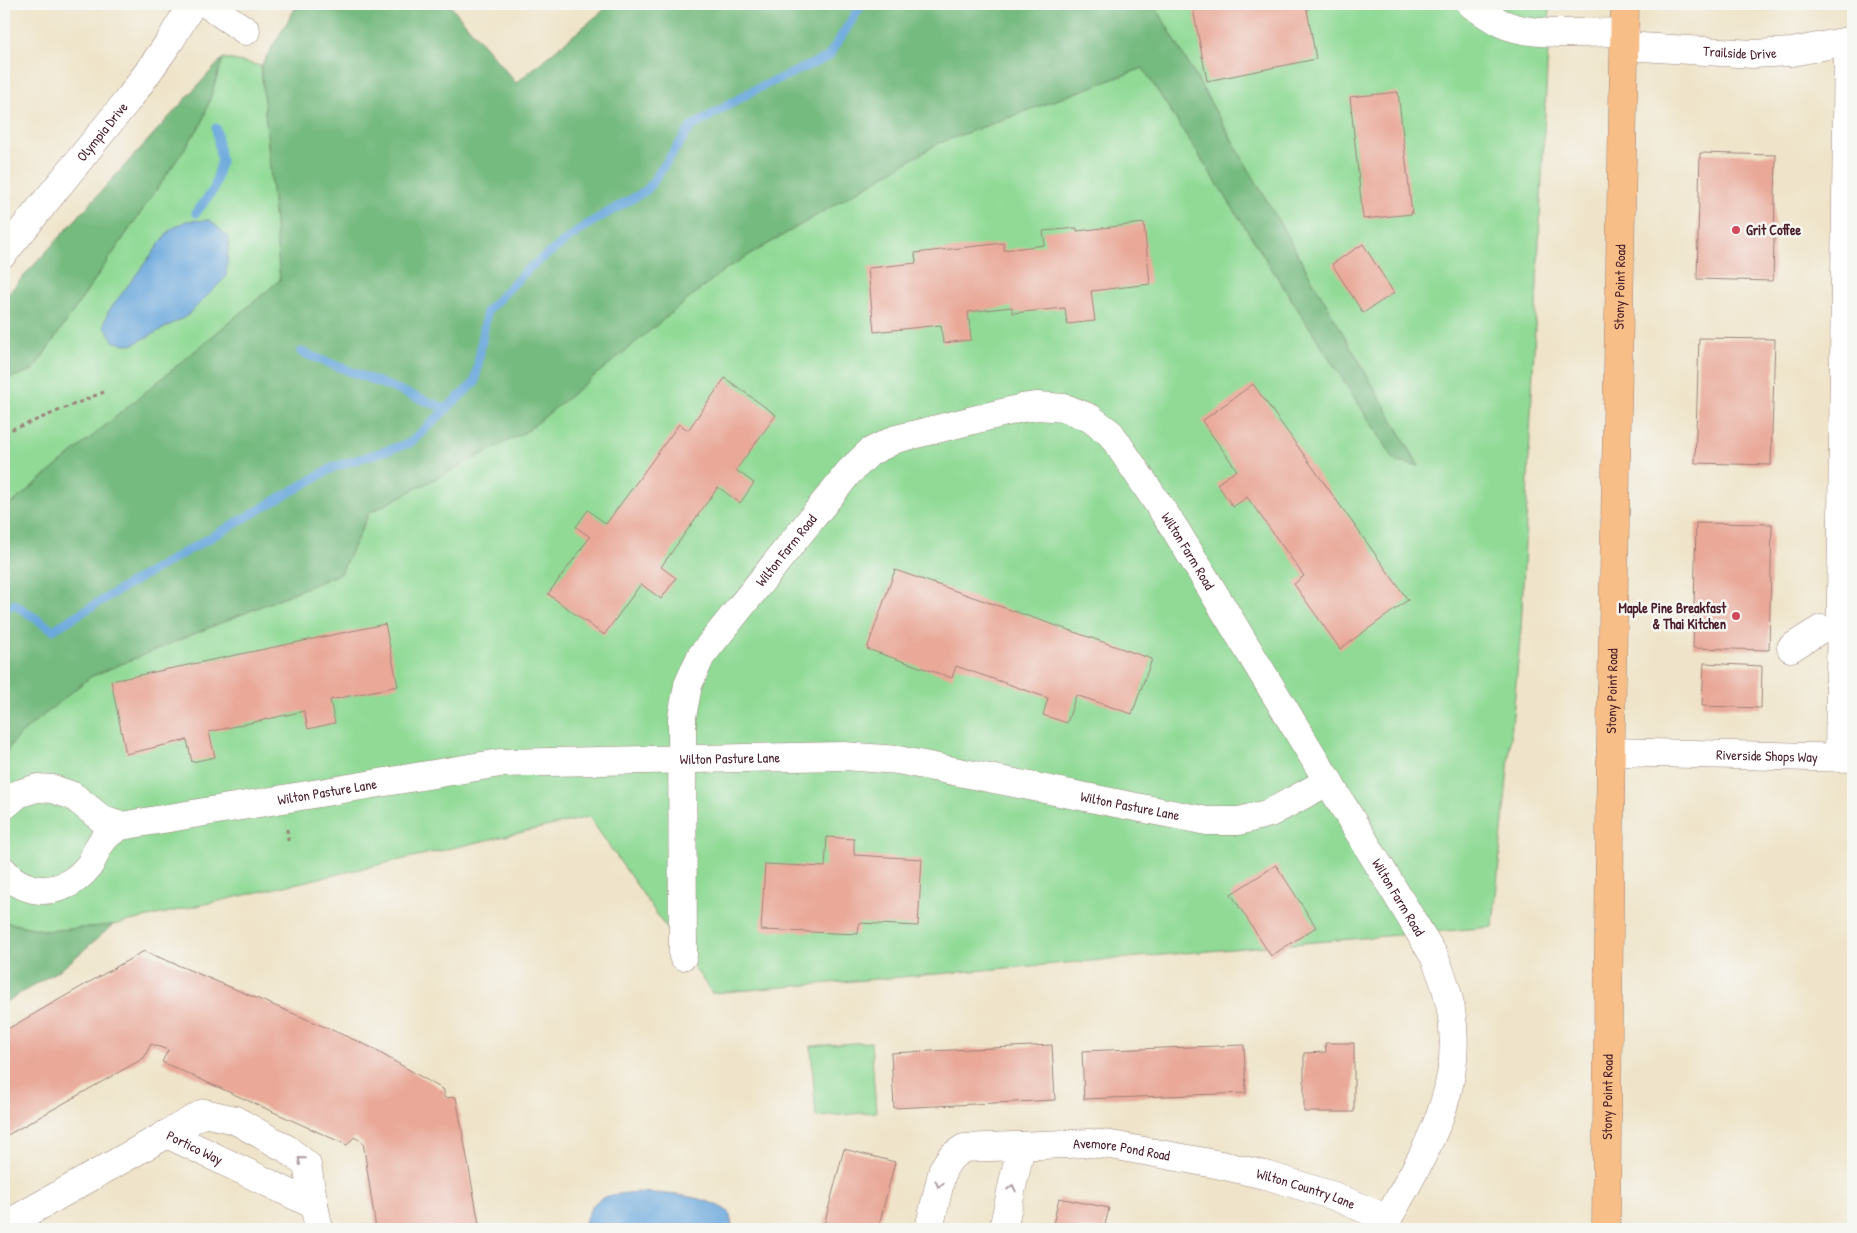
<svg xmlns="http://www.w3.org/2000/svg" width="1857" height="1233" viewBox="0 0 1857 1233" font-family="'Patrick Hand',sans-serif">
	<rect width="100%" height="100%" fill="#f6f6f2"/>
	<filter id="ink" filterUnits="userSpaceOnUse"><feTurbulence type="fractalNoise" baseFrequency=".02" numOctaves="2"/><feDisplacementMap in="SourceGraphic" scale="10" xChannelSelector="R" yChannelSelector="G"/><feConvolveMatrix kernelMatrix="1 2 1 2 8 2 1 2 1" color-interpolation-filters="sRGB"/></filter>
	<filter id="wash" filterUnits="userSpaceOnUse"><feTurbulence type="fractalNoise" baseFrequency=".0096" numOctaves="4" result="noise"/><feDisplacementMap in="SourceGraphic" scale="20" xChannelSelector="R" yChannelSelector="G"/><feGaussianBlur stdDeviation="1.12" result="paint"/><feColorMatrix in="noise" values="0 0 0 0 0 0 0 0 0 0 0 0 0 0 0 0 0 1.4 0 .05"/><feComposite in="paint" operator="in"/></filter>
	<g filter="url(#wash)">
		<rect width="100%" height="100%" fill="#efe4c9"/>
		<g fill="#90da96" stroke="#6d7c60">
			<polygon points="1154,4 1550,4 1521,630 1493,927 712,993 589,817 113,925 47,931 4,922 4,755 17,737 90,677 341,573 369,513 527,431 724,270 939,143 1143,68 1396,462 1419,466"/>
			<polygon points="223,58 261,66 280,280 4,510 4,380 33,370 202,123"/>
			<polygon points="871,1042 876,1112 816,1117 811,1046"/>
		</g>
		<g fill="#74ba7f" stroke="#5f6c55">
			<polygon points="292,4 449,4 516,83 611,4 1154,4 1419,466 1396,462 1143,68 939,143 724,270 527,431 369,513 341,573 90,677 17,737 4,755 4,510 280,280 261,66 296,7"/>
			<polygon points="223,58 202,123 33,370 4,380 4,298"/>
			<polygon points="4,922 47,931 113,925 64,967 4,1003"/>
		</g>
		<g fill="#6ba8dd" stroke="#5a6484">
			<polygon points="210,220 229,238 226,277 187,316 132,345 114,342 104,325 108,312 170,230 186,221"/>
			<path d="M 636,1192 C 668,1194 702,1194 729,1212 L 733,1229 L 583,1229 C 592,1194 603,1196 636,1192 Z"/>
		</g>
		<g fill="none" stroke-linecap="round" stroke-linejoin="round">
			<g stroke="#6ba8dd" stroke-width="9">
				<polyline points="196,213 214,189 221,161 216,128"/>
				<polyline points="301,352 447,409"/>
				<polyline points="4,609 14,604 53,630 124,587 334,467 410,443 475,382 487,311 528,269 585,226 647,190 691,127 754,90 828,57 862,4"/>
			</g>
		</g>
		<g id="blocks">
			<g fill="#e9a898">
				<polygon points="1192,4 1306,4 1316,59 1207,81"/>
				<polygon points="1398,92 1412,214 1363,219 1350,97"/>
				<polygon points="1700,153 1776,155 1773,281 1697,279"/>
				<polygon points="1144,223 1150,284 1091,291 1095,321 1067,324 1065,308 1012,313 1012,307 968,312 971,340 943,343 941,325 874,332 868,268 916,263 915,253 1004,243 1004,250 1045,245 1043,231 1077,228 1077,231"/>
				<polygon points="1363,244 1394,293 1363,313 1332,264"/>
				<polygon points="1699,338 1775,339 1771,465 1695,463"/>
				<polygon points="725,378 776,415 736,470 754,483 740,503 718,487 661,567 676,578 661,599 641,584 604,635 548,594 590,537 576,527 588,510 606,524 679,424 688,430"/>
				<polygon points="1253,384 1408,600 1340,649 1294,584 1304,576 1247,497 1233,507 1217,484 1237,470 1202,421"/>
				<polygon points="1696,523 1772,524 1769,650 1693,648"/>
				<polygon points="895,570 1152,659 1132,714 1076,695 1067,723 1043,715 1048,698 956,666 952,678 867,649"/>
				<polygon points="385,624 398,686 330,700 335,723 308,729 304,711 209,732 215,757 192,762 187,740 126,754 111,681"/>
				<polygon points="1704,663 1762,666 1761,708 1702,706"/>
				<polygon points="827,837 854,839 854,855 922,859 918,926 859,923 858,934 761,930 765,864 825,867"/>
				<polygon points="1276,865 1316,927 1271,956 1231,894"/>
				<polygon points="144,951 323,1026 368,1046 444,1090 444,1098 456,1097 480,1229 376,1229 363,1142 354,1137 347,1145 162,1062 168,1050 151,1044 144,1058 4,1137 4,1031"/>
				<polygon points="1325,1043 1354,1043 1354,1112 1304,1112 1304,1053 1326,1052"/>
				<polygon points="1052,1045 1055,1100 894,1108 891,1053"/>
				<polygon points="1244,1045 1246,1093 1084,1099 1082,1051"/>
				<polygon points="844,1149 895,1162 878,1229 823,1229"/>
				<polygon points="1059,1198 1109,1208 1104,1229 1052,1229"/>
			</g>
		</g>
	</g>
	<g filter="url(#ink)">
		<use href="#blocks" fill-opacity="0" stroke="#9c827a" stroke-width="1"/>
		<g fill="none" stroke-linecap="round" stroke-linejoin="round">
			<defs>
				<g id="minor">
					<polyline points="207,4 246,31"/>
					<path d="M 1471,4 C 1480,10 1491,18 1501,23 C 1533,38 1590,32 1625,32"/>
					<path id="s1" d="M 1625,46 L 1753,54 L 1792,52 L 1853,40"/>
					<path id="s2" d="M 4,253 L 131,96 L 170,41 L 192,4"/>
					<polyline points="1791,648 1821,629"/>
					<path id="s3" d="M 1611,752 L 1853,758"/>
					<polyline points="1839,758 1848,42"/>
					<path d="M 4,806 L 18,794 L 37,788 L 53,789 L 73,796 L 103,820 L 121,826 C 108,833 101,840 95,854 C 93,858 91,864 88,867 C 74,884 55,893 33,889 C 22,886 11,880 4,871"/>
					<path id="s4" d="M 121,826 L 500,763 L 844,756 L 898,760 L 1207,821 L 1239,821 L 1270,813 L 1329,781"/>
					<path id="s5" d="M 683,956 L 682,717 L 688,685 L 701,656 L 849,472 L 870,452 L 896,439 L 1022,408 L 1038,406 L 1065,408 L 1090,418 L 1111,434 L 1175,529 L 1434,956 C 1439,968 1444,980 1447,992 C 1472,1084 1424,1153 1382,1229"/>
					<polyline points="167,1134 204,1113 235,1120 287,1149 307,1165 314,1205"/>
					<path id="s6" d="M 4,1226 L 167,1134 L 314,1205 L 319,1229"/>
					<path id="s7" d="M 929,1229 L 943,1169 L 951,1157 L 964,1148 L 1090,1143 L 1111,1145 L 1221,1165 L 1269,1176 L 1334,1196 L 1388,1219"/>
					<polyline points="1003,1229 1021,1146"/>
				</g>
				<g id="major">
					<path id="s8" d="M 1606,1229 L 1611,731 L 1625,4"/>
				</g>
			</defs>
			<use href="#minor" stroke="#9c827a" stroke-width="29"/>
			<use href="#major" stroke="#9c827a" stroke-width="29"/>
			<g stroke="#9c827a" stroke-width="3" stroke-dasharray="4 4" stroke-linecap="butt">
				<polyline points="4,432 29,423 104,392"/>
				<polyline points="287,829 288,841"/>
			</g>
			<use href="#minor" stroke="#fff" stroke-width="28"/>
			<use href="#major" stroke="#f7be87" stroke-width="28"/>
		</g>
		<defs><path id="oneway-chevron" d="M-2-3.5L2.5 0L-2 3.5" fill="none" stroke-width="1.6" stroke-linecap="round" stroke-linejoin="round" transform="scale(1.25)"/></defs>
		<g stroke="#ae9aa0">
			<use href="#oneway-chevron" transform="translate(301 1160) rotate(-139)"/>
			<use href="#oneway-chevron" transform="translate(939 1184) rotate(105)"/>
			<use href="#oneway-chevron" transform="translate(1012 1188) rotate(-78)"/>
		</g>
	</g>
	<g fill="#d1495b" stroke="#f6f6f2" stroke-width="2">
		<circle cx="1736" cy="230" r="5"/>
		<circle cx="1736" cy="616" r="5"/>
	</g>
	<g text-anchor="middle" stroke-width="5" stroke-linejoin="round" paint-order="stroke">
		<g font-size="14" fill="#4a1f2b" stroke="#f6f6f2">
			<text dy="5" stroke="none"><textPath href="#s1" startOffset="115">Trailside Drive</textPath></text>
			<text dy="5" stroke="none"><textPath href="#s2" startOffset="156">Olympia Drive</textPath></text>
			<text dy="5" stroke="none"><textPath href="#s8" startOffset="942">Stony Point Road</textPath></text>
			<text dy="5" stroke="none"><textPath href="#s5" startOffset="439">Wilton Farm Road</textPath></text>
			<text dy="5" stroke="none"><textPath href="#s5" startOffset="964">Wilton Farm Road</textPath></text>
			<text dy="5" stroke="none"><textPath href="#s8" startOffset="538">Stony Point Road</textPath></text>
			<text dy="5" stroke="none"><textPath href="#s3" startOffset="156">Riverside Shops Way</textPath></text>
			<text dy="5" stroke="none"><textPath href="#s4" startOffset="614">Wilton Pasture Lane</textPath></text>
			<text dy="5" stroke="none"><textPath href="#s4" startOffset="209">Wilton Pasture Lane</textPath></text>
			<text dy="5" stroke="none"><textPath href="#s4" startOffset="1019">Wilton Pasture Lane</textPath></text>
			<text dy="5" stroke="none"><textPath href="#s5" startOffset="1369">Wilton Farm Road</textPath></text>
			<text dy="5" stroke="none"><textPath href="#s8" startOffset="132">Stony Point Road</textPath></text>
			<text dy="5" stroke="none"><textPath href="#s6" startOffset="218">Portico Way</textPath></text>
			<text dy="5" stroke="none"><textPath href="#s7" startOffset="250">Avemore Pond Road</textPath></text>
			<text dy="5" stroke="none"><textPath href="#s7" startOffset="439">Wilton Country Lane</textPath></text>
		</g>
		<g font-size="14" font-weight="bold" fill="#4a1f2b" stroke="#f6f6f2" text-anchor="start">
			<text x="1746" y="235">Grit Coffee</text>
			<text x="1726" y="613" text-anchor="end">Maple Pine Breakfast<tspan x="1726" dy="16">&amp; Thai Kitchen</tspan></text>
		</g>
	</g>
	<rect width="1857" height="1233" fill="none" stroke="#f6f6f2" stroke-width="20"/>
</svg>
